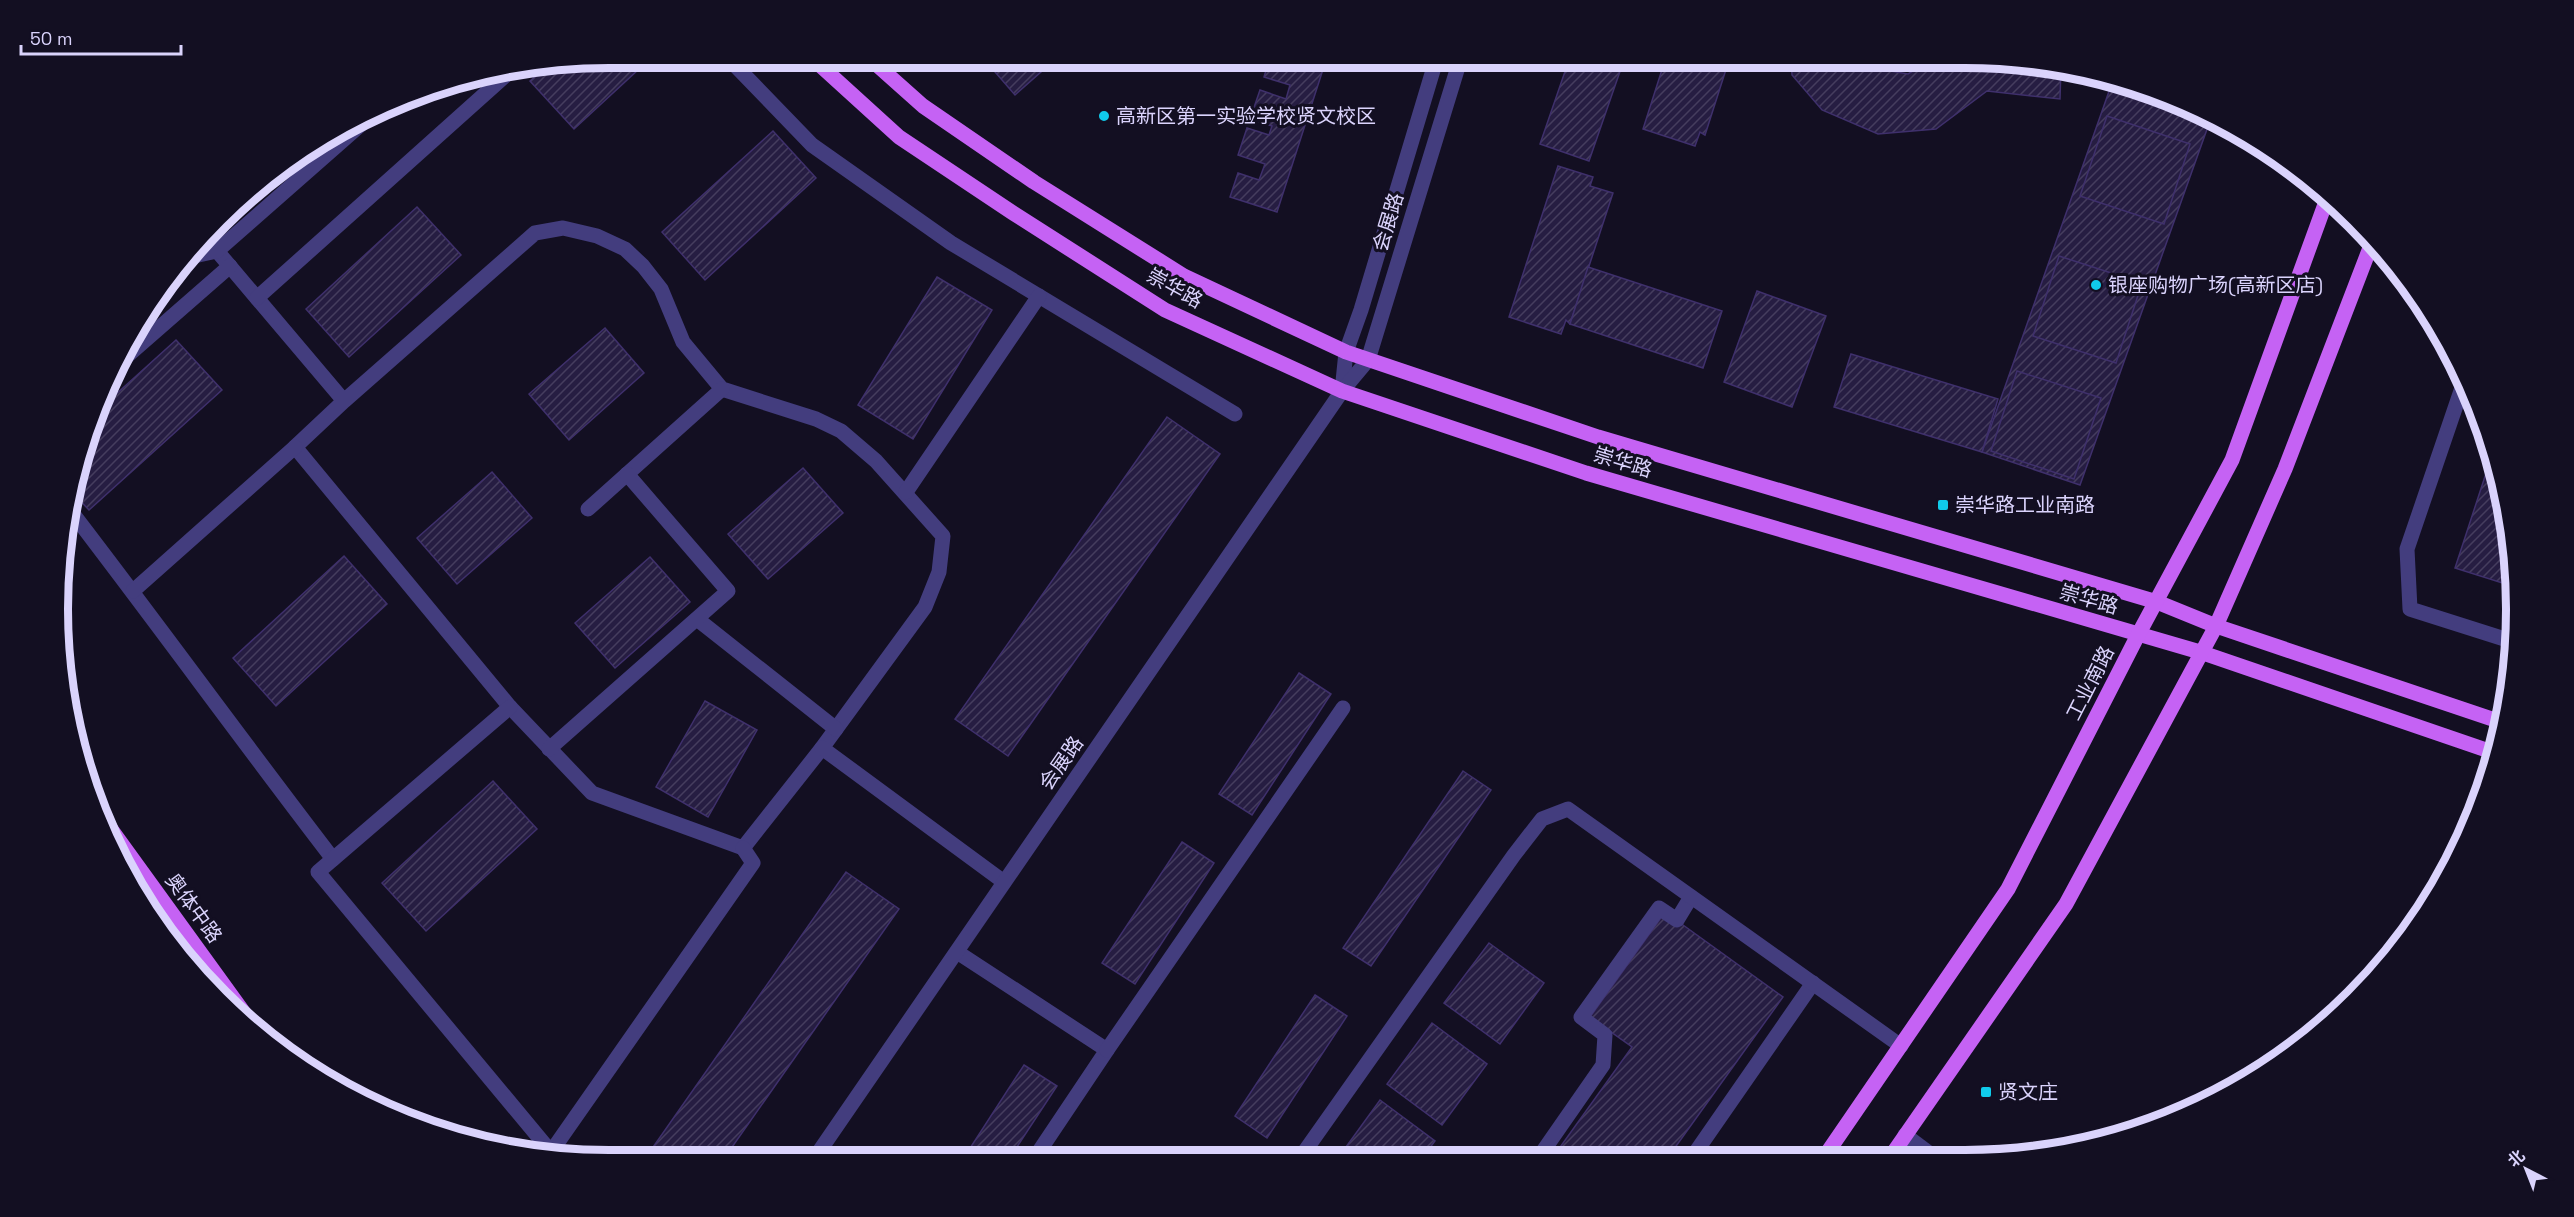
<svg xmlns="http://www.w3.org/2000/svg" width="2574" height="1217" viewBox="0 0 2574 1217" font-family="'Space Grotesk','Noto Sans SC',sans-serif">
	<defs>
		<pattern id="building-hatch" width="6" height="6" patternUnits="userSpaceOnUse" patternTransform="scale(1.5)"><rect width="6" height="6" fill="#261d42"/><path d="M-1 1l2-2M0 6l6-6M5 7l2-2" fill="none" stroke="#453d5e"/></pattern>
	</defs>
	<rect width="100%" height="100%" fill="#130f22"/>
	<g fill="url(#building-hatch)" stroke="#3f306c" stroke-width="1.5">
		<polygon points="608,57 652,57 574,129 530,81 545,68"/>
		<polygon points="982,57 1058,57 1015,95"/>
		<polygon points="1270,57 1327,57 1277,212 1230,197 1238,173 1259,180 1265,164 1238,155 1247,128 1269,135 1272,126 1250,119 1260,90 1286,99 1290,85 1264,77"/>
		<polygon points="1570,57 1625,57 1589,161 1540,144"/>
		<polygon points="1666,57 1730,57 1705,135 1700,132 1695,146 1643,129"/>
		<polygon points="1791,57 1855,57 1862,66 1908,74 1936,57 1966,57 2061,66 2060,99 1987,91 1936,129 1878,134 1822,110 1792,75"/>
		<polygon points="2113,80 2176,99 2211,118 2080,485 1982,452"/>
		<polygon points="2107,116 2190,144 2164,224 2080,196"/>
		<polygon points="773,131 816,178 705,280 662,232"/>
		<polygon points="1558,166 1593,177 1590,186 1613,193 1570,324 1566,320 1561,334 1509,317"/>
		<polygon points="417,207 461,255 349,357 306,309"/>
		<polygon points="2059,256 2142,283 2116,363 2033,336"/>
		<polygon points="1588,267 1722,311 1703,368 1570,324"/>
		<polygon points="937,277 992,310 913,439 858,405"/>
		<polygon points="1757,291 1826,316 1792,407 1724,382"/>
		<polygon points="605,328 644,373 569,440 529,394"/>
		<polygon points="176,340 222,390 89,510 71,491 103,406"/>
		<polygon points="1851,354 1998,399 1982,452 1834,407"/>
		<polygon points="2017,371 2101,398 2074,479 1991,451"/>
		<polygon points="1167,417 1220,454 1008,756 955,719"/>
		<polygon points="2492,455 2506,501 2515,587 2455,568"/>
		<polygon points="803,468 843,513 768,579 728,534"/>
		<polygon points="492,472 532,518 457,584 417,538"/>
		<polygon points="344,556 387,604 276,706 233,658"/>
		<polygon points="650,557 690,602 615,668 575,623"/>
		<polygon points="1299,673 1331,694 1252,815 1219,794"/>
		<polygon points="705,701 757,730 708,817 656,787"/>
		<polygon points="1463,771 1491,790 1371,966 1343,948"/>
		<polygon points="493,781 537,829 426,931 382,883"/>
		<polygon points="1182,842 1214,863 1135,984 1102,963"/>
		<polygon points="846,872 899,909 723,1160 644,1160"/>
		<polygon points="1665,912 1783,997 1669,1156 1553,1157 1632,1047 1590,1017"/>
		<polygon points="1489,943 1544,983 1500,1044 1444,1003"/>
		<polygon points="1315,995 1347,1016 1267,1138 1235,1116"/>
		<polygon points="1432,1023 1487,1064 1442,1125 1387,1084"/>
		<polygon points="1024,1065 1057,1086 1009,1159 963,1159"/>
		<polygon points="1380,1100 1435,1141 1423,1157 1338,1158"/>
	</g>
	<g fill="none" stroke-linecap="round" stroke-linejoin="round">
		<g stroke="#433d7e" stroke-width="15">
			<polyline points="727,57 812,145 951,243 1235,414"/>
			<polyline points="217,251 344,401 295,447 510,707 592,793 743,848 822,748 925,607 939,572 943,536 876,461 841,431 816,419 722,389 683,342 661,289 643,266 625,249 597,236 563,228 535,233 344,401"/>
			<polyline points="194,256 217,251 375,112"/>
			<polyline points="257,298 507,74"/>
			<polyline points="119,363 230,266"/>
			<polyline points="2465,379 2407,549 2410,609 2514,642"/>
			<polyline points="1342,391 1346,352 1361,310 1437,57"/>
			<polyline points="906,492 1039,296"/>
			<path d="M 67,506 C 157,623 243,742 333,859"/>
			<polyline points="588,509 722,389"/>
			<polyline points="133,591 295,447"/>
			<polyline points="697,619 836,729"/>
			<polyline points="510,707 318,872 551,1152 753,863 743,848"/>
			<polyline points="822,748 1004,882"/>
			<polyline points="549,749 728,591 627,474"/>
			<polyline points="957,952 1107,1050 1034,1159"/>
			<polyline points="1107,1050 1343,708"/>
			<polyline points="1905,1135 1933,1156"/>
			<polyline points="1693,1156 1813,983"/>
			<polyline points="1539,1157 1603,1065 1605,1035 1581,1017 1659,908 1677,920 1691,897"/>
			<polyline points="1300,1158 1514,855 1542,819 1568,809 1901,1046"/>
			<polyline points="814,1159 1342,391 1368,360 1461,57"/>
		</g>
		<g stroke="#c562f4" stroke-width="15">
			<polyline points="811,57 899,137 1013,213 1165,310 1342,391 1586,473 2200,652 2495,753"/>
			<polyline points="868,57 923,106 1034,182 1184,276 1346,352 1598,437 2157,602 2216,626 2504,723"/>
			<polyline points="97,810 257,1031"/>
			<polyline points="1825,1156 2008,889 2138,635 2232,460 2328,196"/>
			<polyline points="1891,1156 2066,904 2216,626 2285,469 2373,240"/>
		</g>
	</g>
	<g fill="#10cbeb" stroke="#130f22" stroke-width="2">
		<circle cx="1104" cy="116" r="6"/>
		<circle cx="2096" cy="285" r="6"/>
		<rect x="1937" y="499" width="12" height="12" rx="3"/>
		<rect x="1980" y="1086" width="12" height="12" rx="3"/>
	</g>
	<g text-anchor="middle" stroke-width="6" stroke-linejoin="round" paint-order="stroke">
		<g font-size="20" fill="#dad3fc" stroke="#130f22" text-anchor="start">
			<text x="1116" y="123">高新区第一实验学校贤文校区</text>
			<text x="2108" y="292">银座购物广场(高新区店)</text>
			<text x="1955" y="512">崇华路工业南路</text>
			<text x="1998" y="1099">贤文庄</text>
		</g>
		<g font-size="20" fill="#dad3fc" stroke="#130f22">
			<text transform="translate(1388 222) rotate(-73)" y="7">会展路</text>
			<text transform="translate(1175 288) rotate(29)" y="7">崇华路</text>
			<text transform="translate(1623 462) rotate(17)" y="7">崇华路</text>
			<text transform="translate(2089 599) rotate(16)" y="7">崇华路</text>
			<text transform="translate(2090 683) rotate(-63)" y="7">工业南路</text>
			<text transform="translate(1061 763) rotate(-55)" y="7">会展路</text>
			<text transform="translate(194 908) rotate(54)" y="7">奥体中路</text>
		</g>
	</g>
	<path d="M0 0H2574V1217H0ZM609 68H1965A541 541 0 0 1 2506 609V609A541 541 0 0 1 1965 1150H609A541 541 0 0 1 68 609V609A541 541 0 0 1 609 68Z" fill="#130f22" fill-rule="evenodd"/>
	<path fill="none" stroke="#dad3fc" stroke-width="8" d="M609 68H1965A541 541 0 0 1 2506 609V609A541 541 0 0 1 1965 1150H609A541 541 0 0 1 68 609V609A541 541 0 0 1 609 68Z"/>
	<g transform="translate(2526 1169) rotate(318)" stroke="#130f22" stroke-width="4.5" paint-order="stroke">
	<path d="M0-4.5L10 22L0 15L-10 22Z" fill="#dad3fc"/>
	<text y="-9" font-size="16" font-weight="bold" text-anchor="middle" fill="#dad3fc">北</text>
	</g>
	<path d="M21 45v9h160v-9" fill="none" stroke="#dad3fc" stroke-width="3"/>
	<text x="30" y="45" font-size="18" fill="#dad3fc" stroke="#130f22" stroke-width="4.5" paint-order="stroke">50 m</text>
</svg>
